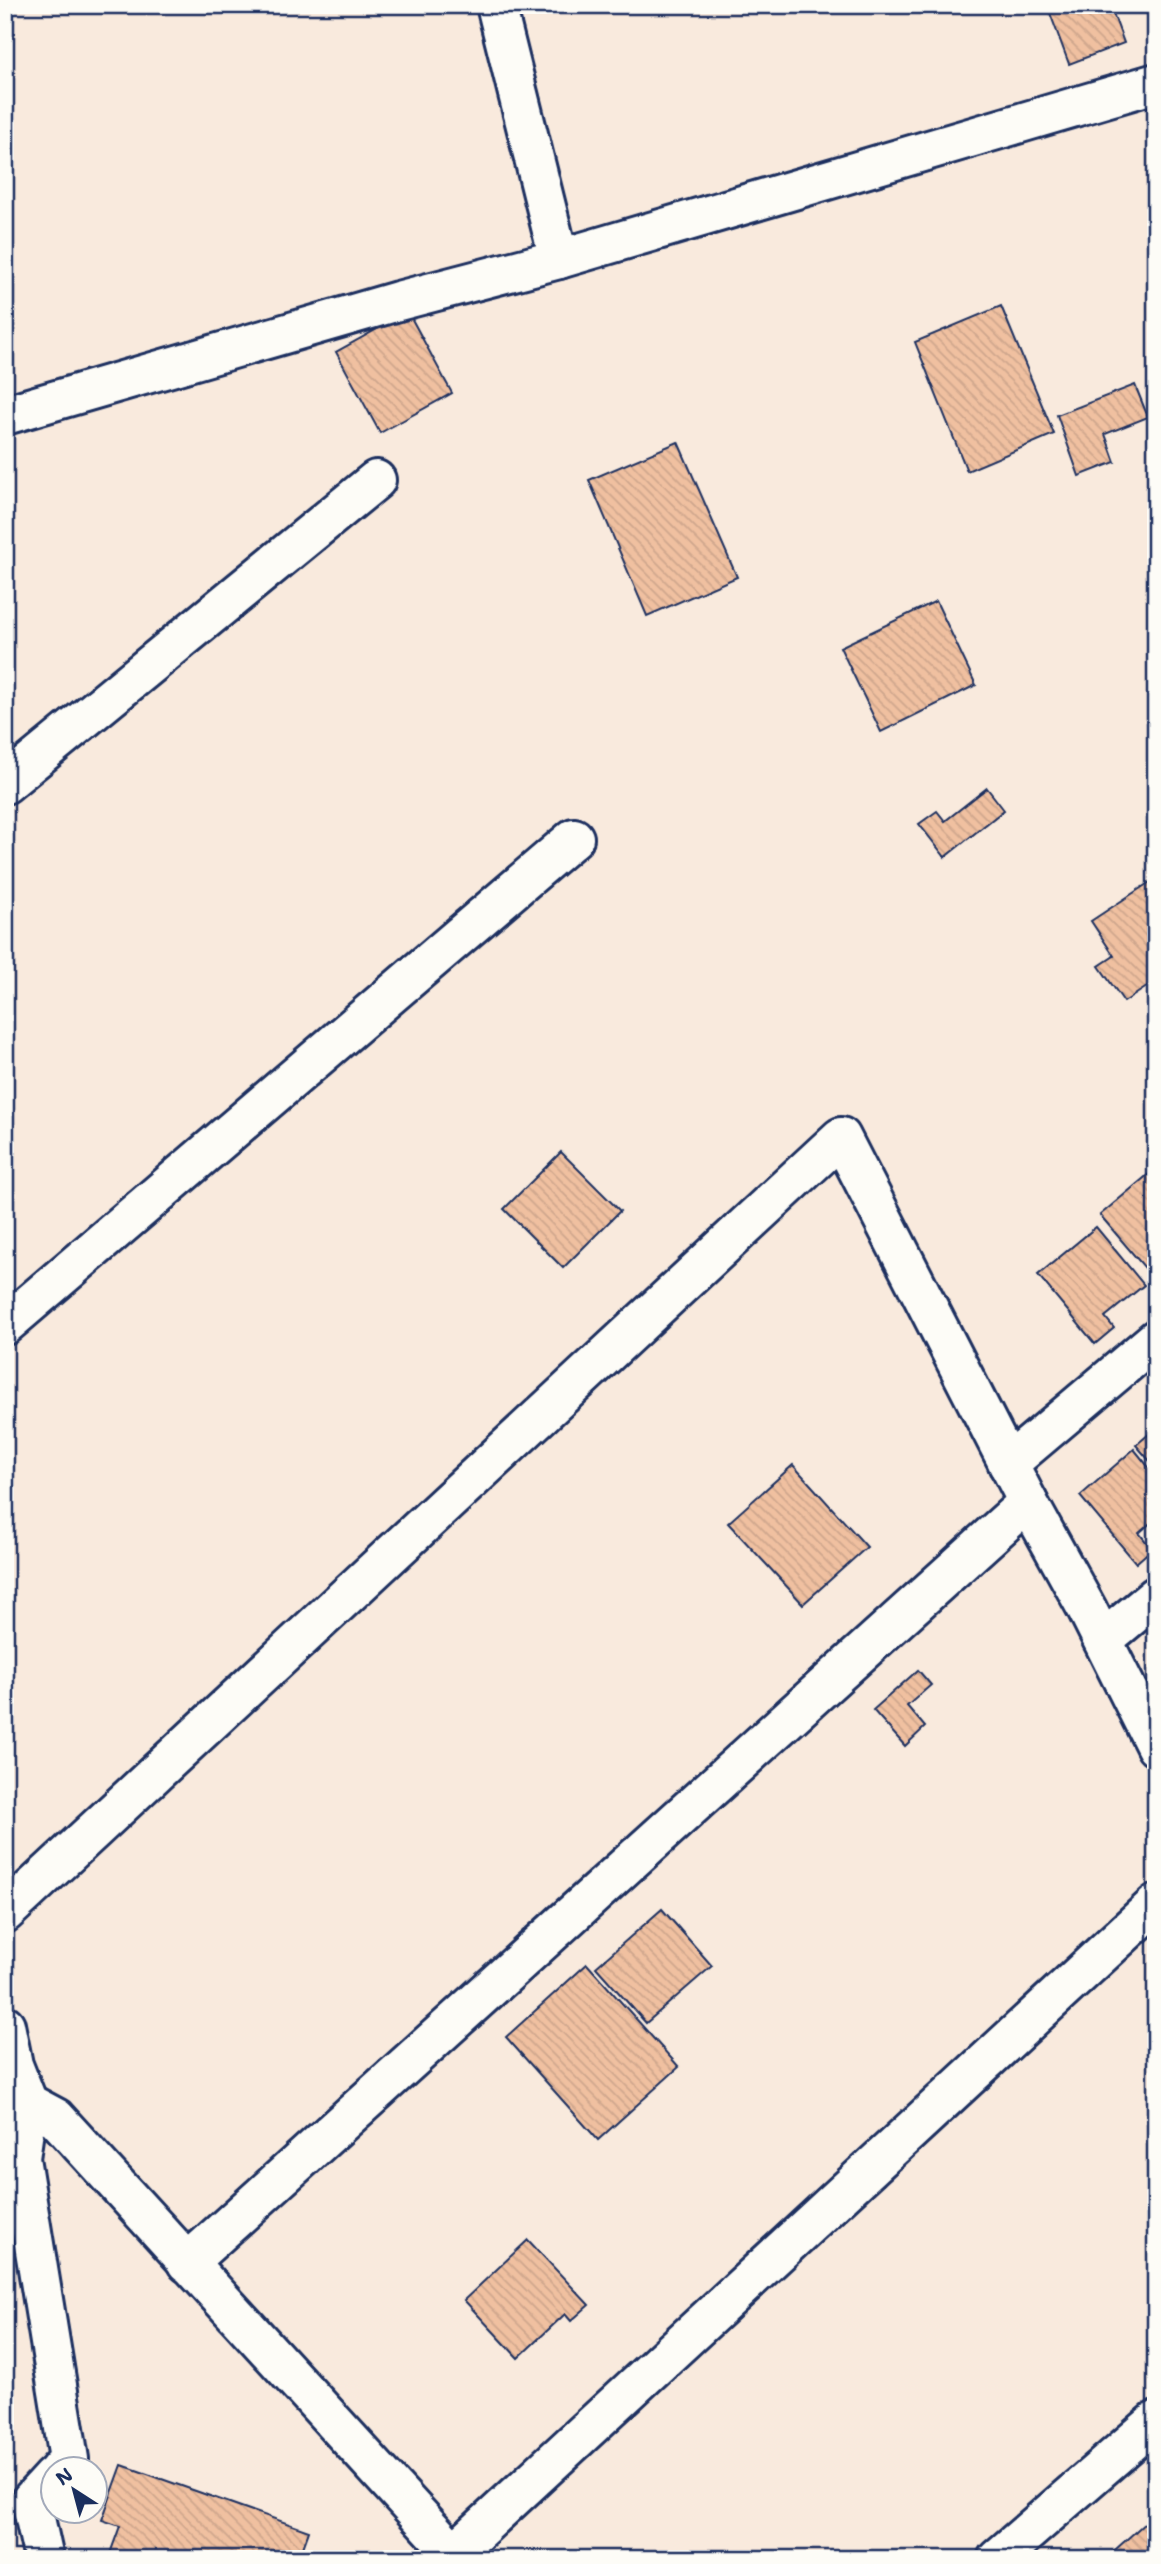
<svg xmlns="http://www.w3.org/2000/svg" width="1161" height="2564" viewBox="0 0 1161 2564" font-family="'Shantell Sans',sans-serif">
	<defs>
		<pattern id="building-back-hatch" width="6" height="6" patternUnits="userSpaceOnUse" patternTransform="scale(1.75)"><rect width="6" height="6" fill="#f0c0a0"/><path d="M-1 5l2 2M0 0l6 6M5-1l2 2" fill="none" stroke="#cda58c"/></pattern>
	</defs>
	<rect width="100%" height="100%" fill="#f9eadd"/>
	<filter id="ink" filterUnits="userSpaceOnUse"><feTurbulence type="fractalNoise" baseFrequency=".0143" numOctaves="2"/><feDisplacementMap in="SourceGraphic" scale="14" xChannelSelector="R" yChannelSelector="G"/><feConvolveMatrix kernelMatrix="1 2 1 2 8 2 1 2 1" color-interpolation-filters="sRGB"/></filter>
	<g filter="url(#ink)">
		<g fill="url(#building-back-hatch)" stroke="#1b2f5e" stroke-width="2">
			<polygon points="1047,5 1110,5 1124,43 1069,64"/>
			<polygon points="1001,306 1054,434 967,471 915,342"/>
			<polygon points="408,312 452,393 380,433 336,352"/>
			<polygon points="1135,385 1148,417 1105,434 1115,462 1079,476 1057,415"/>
			<polygon points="678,442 737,577 647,616 589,480"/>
			<polygon points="936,601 976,685 881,732 840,647"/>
			<polygon points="987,788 1004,810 945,857 919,824 937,811 945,821"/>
			<polygon points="1156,878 1156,981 1124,1002 1099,966 1114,956 1091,921"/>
			<polygon points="561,1152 620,1211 563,1268 504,1209"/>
			<polygon points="1156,1168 1156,1281 1100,1215"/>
			<polygon points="1096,1227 1144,1285 1105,1317 1114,1328 1095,1344 1038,1275"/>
			<polygon points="1156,1428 1156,1468 1136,1445"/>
			<polygon points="1134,1449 1156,1476 1156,1518 1139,1533 1152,1549 1136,1563 1080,1496"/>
			<polygon points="793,1465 867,1547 803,1604 728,1523"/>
			<polygon points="918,1670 931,1685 907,1706 925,1727 905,1746 873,1710"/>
			<polygon points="662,1909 712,1966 646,2023 596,1967"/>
			<polygon points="587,1964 679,2067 598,2140 506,2037"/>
			<polygon points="528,2240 589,2305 571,2321 565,2314 518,2358 464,2300"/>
			<polygon points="122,2465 309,2531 299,2559 108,2559 120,2526 102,2520"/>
			<polygon points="1156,2513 1156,2559 1107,2559 1106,2558"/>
		</g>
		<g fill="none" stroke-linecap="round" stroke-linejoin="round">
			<defs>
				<g id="minor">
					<polyline points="496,5 559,259"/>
					<polyline points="5,415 398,301 559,259 1156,83"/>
					<polyline points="5,784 376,480"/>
					<polyline points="5,1325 574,838"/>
					<polyline points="1008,1464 1156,1339"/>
					<polyline points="1103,1640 1156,1596"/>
					<polyline points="5,1913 841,1137 1028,1502 1087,1609 1156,1747"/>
					<polyline points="5,2025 13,2065 28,2103 20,2158 69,2459 59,2470"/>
					<polyline points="28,2103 56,2118 459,2559"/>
					<polyline points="187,2263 1028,1502"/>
					<polyline points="454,2553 1156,1904"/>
					<polyline points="44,2559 31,2500 52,2477"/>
					<polyline points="997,2559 1156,2421"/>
				</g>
			</defs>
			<use href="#minor" stroke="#1b2f5e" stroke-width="44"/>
			<use href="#minor" stroke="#fdfcf7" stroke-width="38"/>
		</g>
	</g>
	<rect width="1161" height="2564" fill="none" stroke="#fdfcf7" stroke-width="28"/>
	<rect x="14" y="14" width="1133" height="2536" fill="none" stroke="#1b2f5e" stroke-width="2.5" filter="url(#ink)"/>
	<g transform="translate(74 2490) rotate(324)"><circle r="33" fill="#fdfcf7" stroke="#a3aaba" stroke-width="2"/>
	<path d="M0-5L12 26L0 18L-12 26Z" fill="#1b2f5e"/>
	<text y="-10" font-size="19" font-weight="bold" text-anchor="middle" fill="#1b2f5e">N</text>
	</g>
</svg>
